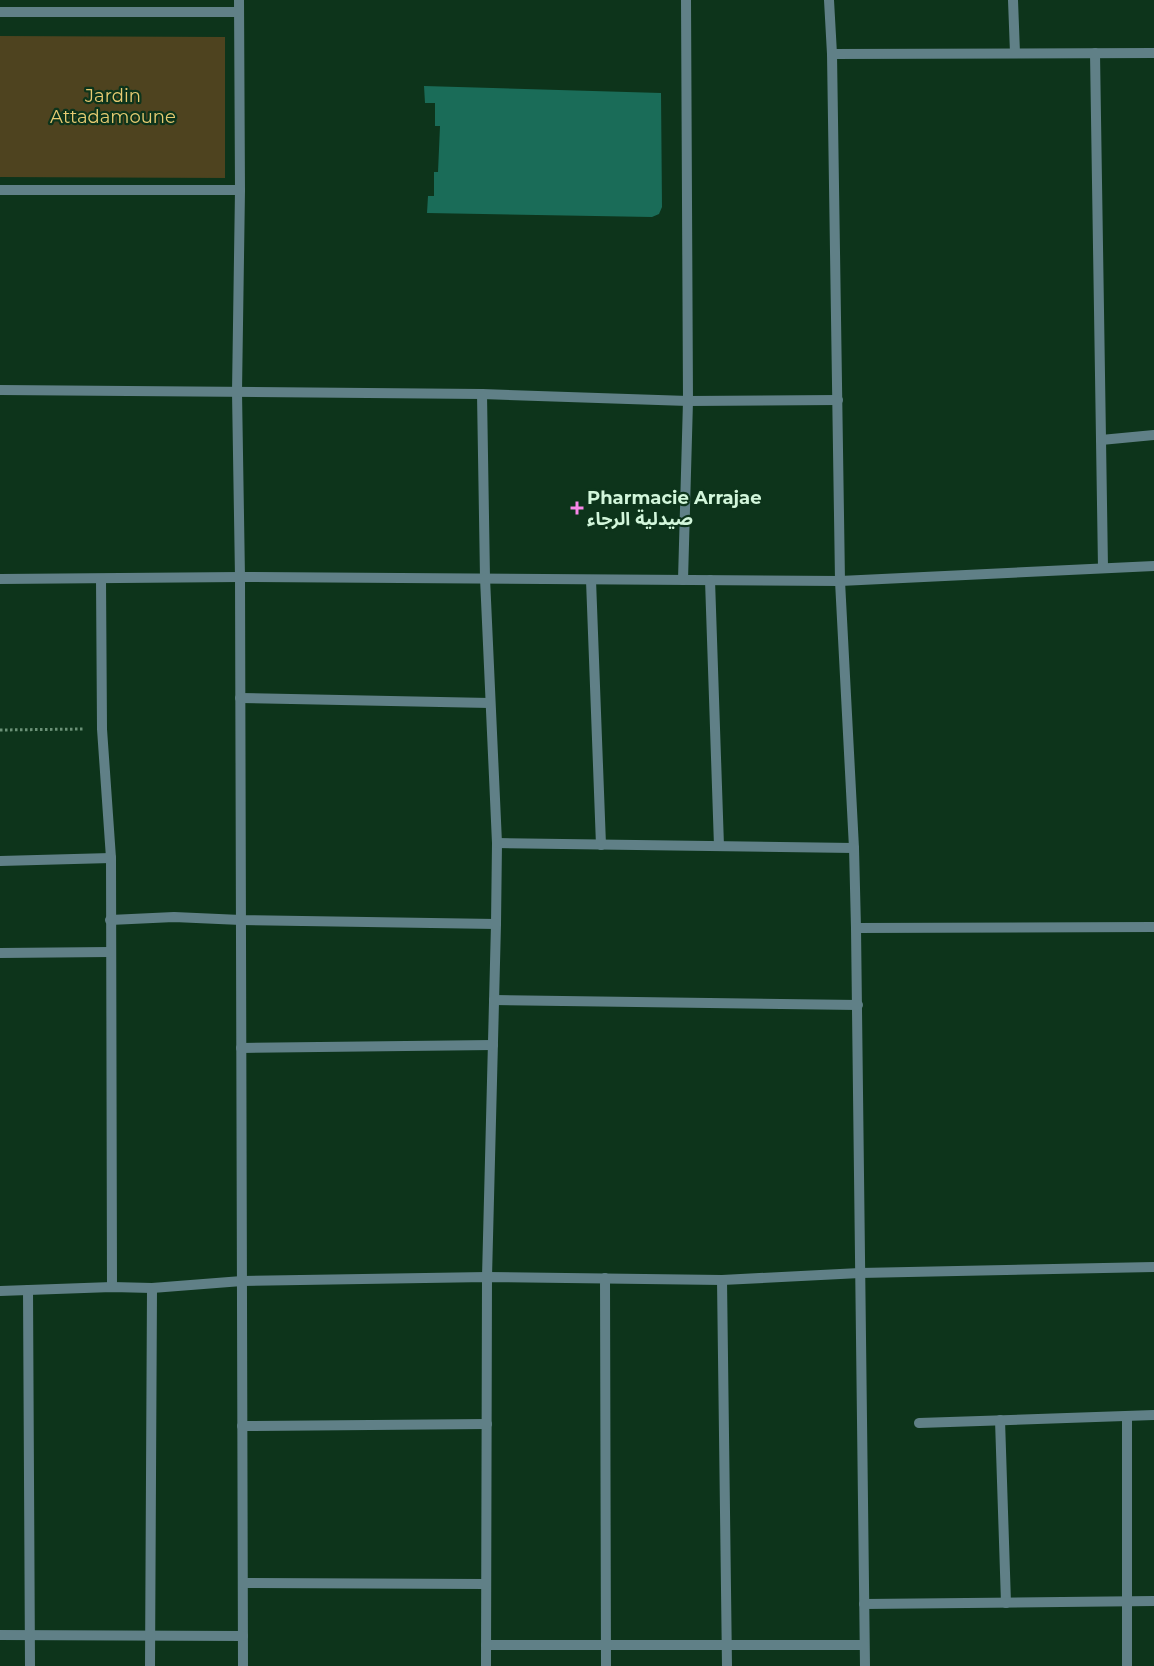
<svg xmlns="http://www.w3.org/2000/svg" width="1154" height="1666" viewBox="0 0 1154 1666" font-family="Montserrat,'Noto Sans Arabic',sans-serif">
	<rect width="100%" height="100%" fill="#0d341b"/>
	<polygon fill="#4e431f" points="0,36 225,37 225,178 0,177"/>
	<polygon fill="#1a6c58" points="424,86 661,93 662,207 659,214 652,217 427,213 428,196 434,196 434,172 438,172 440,126 435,126 435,103 425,103"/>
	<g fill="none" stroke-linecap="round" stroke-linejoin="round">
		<polyline stroke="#6b9177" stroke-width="3" stroke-dasharray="2.5 2.5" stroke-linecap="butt" points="0,730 84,729"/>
		<g stroke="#608087" stroke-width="10">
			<polyline points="239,0 240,190 237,392 240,577 243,1666"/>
			<polyline points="829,0 832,54 840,581 854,848 856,928 865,1666"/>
			<polyline points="1013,0 1015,53"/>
			<polyline points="0,12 238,12"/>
			<polyline points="1095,53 1103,568"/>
			<polyline points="832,54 1154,53"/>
			<polyline points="0,190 240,190"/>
			<polyline points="0,390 482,394 688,401 838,400"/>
			<polyline points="482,394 485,578 497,843 496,924 487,1277 486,1666"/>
			<polyline points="1101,440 1154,435"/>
			<polyline points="0,579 240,577 840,581 1154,566"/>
			<polyline points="101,579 102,729 111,858 112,1287"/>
			<polyline points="591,580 601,845"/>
			<polyline points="683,580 688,401 686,0"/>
			<polyline points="710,580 719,846"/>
			<polyline points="240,698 490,703"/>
			<polyline points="497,843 854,848"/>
			<polyline points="0,861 111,858"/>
			<polyline points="110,920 174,917 241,920 496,924"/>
			<polyline points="856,928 1154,927"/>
			<polyline points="0,953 110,952"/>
			<polyline points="494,1000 858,1005"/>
			<polyline points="241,1048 493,1045"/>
			<polyline points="605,1278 606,1666"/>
			<polyline points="722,1280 727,1666"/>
			<polyline points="28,1290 30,1666"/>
			<polyline points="0,1291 112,1287 152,1288 242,1281 487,1277 722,1280 860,1273 1154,1267"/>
			<polyline points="1000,1420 1006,1603"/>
			<polyline points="919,1423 1154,1415"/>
			<polyline points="242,1426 487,1424"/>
			<polyline points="243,1583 486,1584"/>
			<polyline points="864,1604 1154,1601"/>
			<polyline points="0,1635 243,1636"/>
			<polyline points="486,1645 864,1645"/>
			<polyline points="150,1666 152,1288"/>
			<polyline points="1127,1666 1127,1416"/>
		</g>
	</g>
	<path fill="#f987e9" stroke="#0d341b" stroke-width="2" d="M574.5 500.5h5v5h5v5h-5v5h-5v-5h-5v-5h5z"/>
	<g text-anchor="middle" stroke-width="4.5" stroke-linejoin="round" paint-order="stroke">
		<g font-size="18" fill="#e7cb72" stroke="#0d341b">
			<text x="113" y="102">Jardin<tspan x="113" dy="21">Attadamoune</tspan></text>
		</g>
		<g font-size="18" font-weight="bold" fill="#d2f6db" stroke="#0d341b" text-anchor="start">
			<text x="587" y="504">Pharmacie Arrajae<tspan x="587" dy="21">صيدلية الرجاء</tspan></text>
		</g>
	</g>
</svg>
